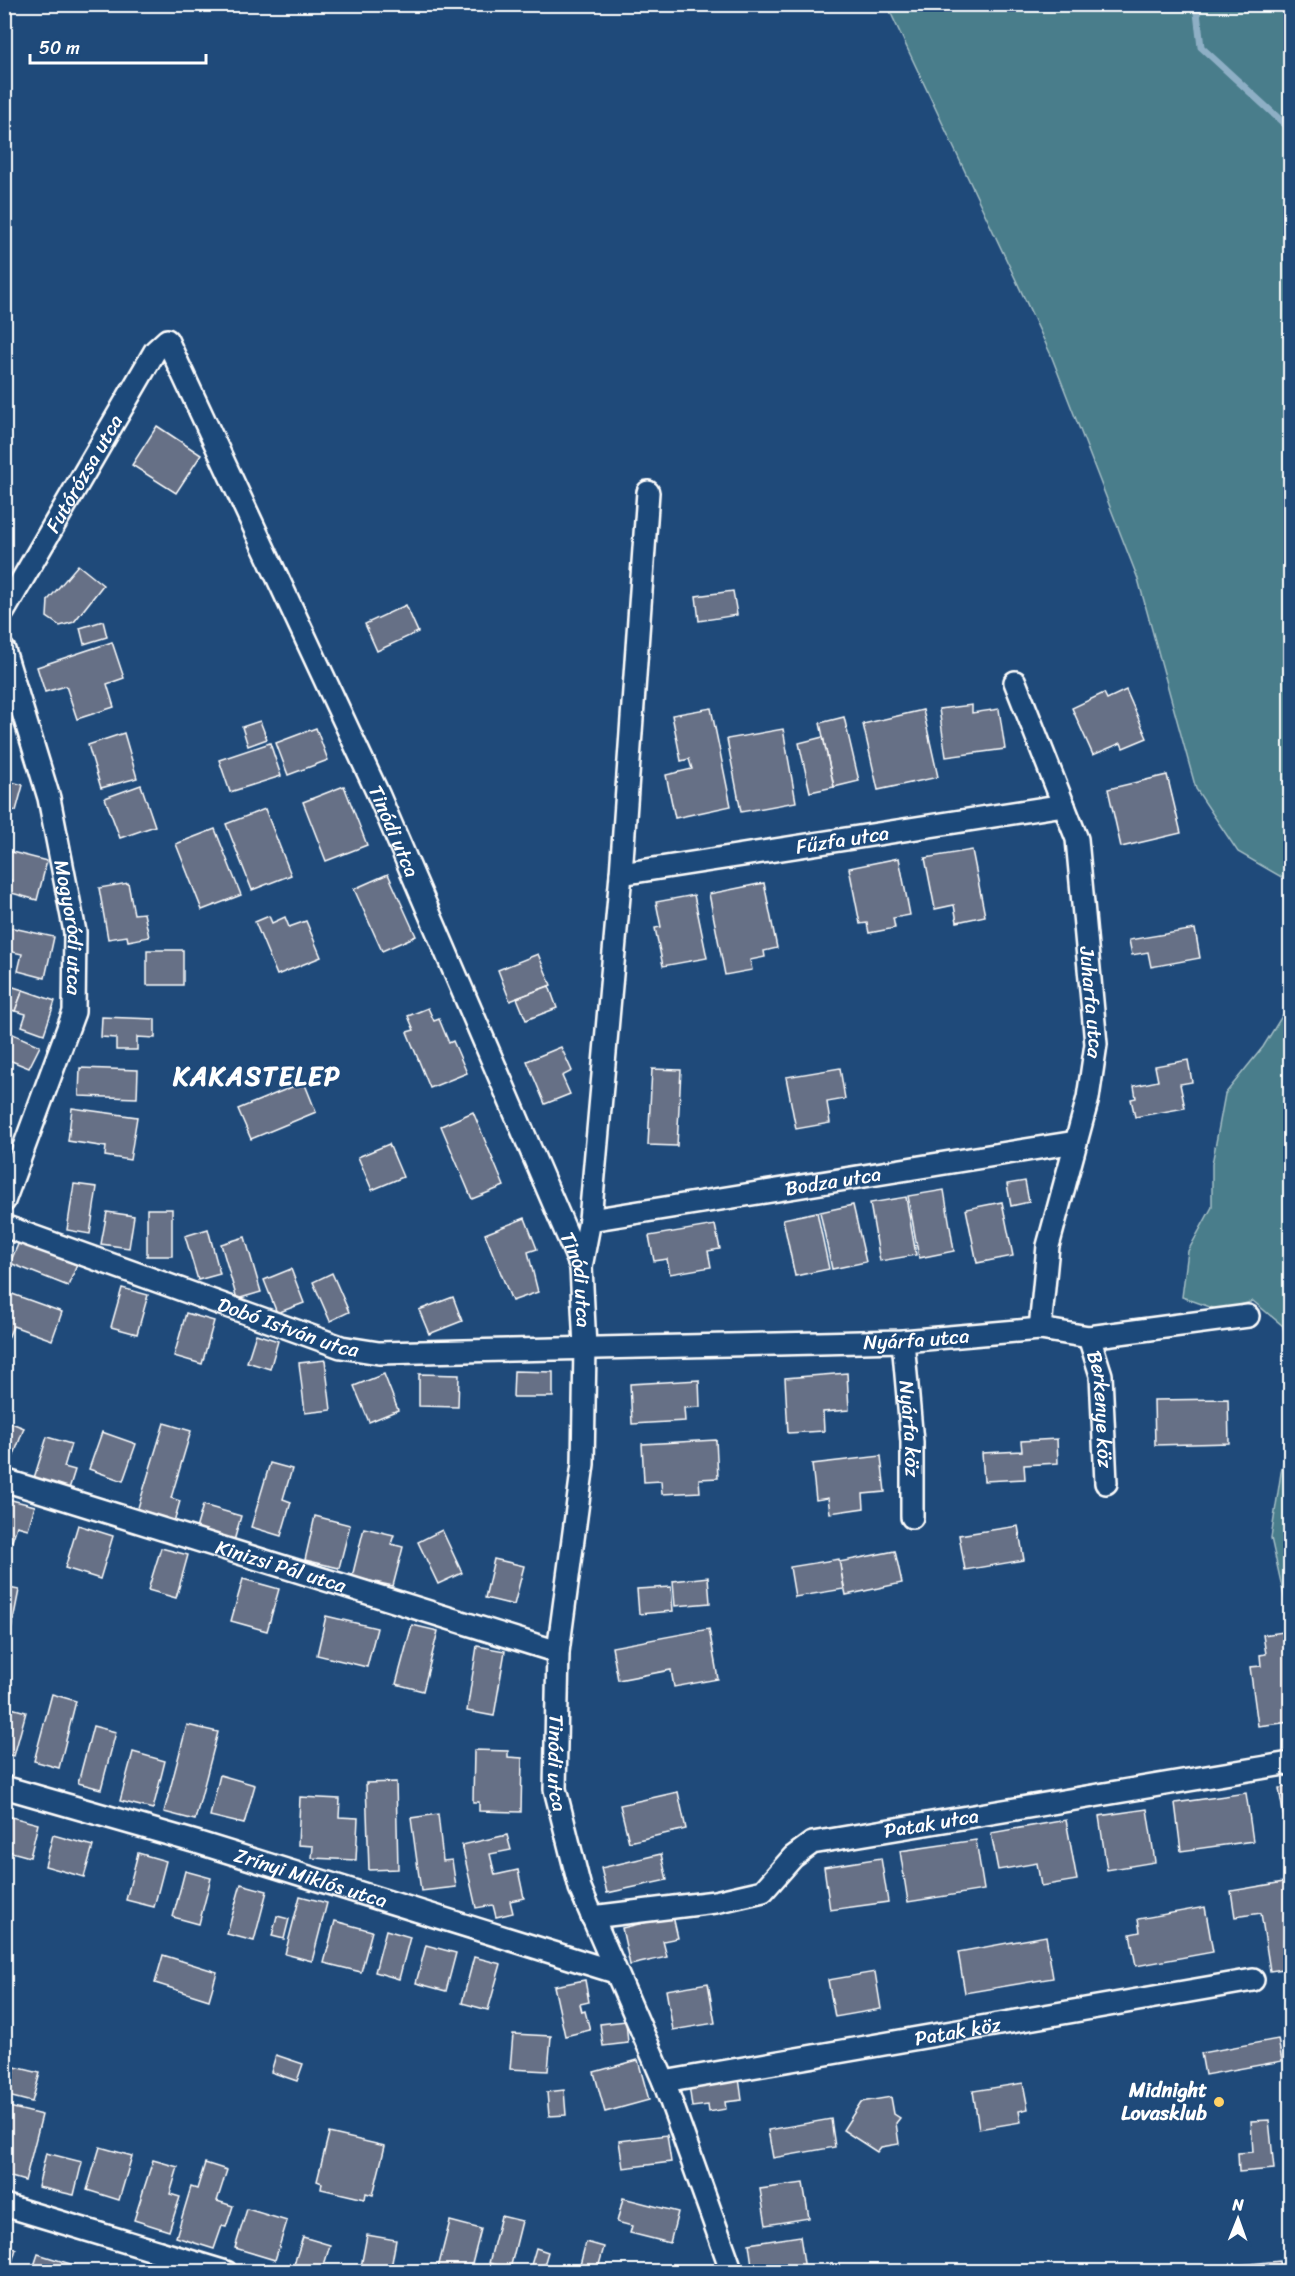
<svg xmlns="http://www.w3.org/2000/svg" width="1295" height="2276" viewBox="0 0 1295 2276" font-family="Sriracha,sans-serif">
	<rect width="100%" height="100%" fill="#1f4a7a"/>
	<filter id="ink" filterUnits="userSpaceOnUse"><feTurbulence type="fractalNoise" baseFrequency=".0167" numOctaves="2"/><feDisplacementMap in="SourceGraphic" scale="12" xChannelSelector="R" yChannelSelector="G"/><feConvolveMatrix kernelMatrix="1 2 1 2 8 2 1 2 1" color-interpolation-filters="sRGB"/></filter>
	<g filter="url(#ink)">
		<g fill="#4a7d8b" stroke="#a4bec5" stroke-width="1.5">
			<polygon points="887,5 1290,5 1290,882 1238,852 1196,789 1138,579 1051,355"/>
			<polygon points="1290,1003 1290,1359 1283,1326 1253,1301 1221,1311 1182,1297 1188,1251 1212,1207 1212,1164 1225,1094 1263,1047"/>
			<polygon points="1290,1433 1290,1614 1288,1614 1271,1538 1281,1473"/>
		</g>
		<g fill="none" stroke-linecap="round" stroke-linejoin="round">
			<polyline stroke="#8eafc5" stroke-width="7" points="1196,4 1201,47 1290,129"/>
		</g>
		<g fill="#667086" stroke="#fff" stroke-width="1.5">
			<polygon points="157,426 201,455 176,493 132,465"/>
			<polygon points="78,565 103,585 74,622 60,626 47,617 48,600"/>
			<polygon points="733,591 737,615 699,621 696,596"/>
			<polygon points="406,605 418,632 377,651 365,624"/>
			<polygon points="103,621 107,637 84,644 80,628"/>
			<polygon points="112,642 124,678 107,684 114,707 77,719 66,686 45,692 37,667"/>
			<polygon points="1126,690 1147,738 1123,748 1121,743 1093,755 1072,708 1104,693 1107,699"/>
			<polygon points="972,705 972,713 999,709 1005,749 946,757 939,709"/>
			<polygon points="711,708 731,806 675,818 666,775 692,769 689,759 681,761 672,715"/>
			<polygon points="923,710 938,777 878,790 863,724"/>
			<polygon points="844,717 859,781 834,787 820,723"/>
			<polygon points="260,721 267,739 248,746 242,727"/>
			<polygon points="316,728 328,760 288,775 276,743"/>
			<polygon points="783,729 796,802 741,812 727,739"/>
			<polygon points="124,733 137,778 101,788 88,745"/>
			<polygon points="823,737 834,787 810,792 799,743"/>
			<polygon points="270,743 281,776 230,792 219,760"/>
			<polygon points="1167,775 1181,833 1121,847 1108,789"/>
			<polygon points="4,780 23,785 16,811 9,809 6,819"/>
			<polygon points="141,785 155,826 120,838 105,798"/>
			<polygon points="344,786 367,845 326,861 303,802"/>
			<polygon points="265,809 291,875 252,890 226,824"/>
			<polygon points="215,829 241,895 202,910 176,844"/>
			<polygon points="4,850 47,861 37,900 8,892 11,880 4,878"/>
			<polygon points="972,850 985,916 957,922 954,905 935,909 925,858"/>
			<polygon points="899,858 910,915 893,918 895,928 869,933 867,923 860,924 849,868"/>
			<polygon points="388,874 416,936 382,951 354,889"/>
			<polygon points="128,883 134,914 144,913 149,937 128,941 127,936 108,939 99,888"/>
			<polygon points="764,883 777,948 764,951 765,957 750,960 752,970 725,975 709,894"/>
			<polygon points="694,895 707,958 663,966 655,928 661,927 656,902"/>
			<polygon points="269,916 272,923 285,917 289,927 306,921 321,957 277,975 255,922"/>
			<polygon points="4,926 54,937 45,978 18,971 22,954 4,950"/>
			<polygon points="1195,929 1200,958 1151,967 1148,952 1132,955 1129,940"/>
			<rect x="147" y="950" width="36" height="35"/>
			<polygon points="538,954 551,985 510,1001 498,970"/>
			<polygon points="4,984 23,990 15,1011 4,1008"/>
			<polygon points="549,986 557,1008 526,1020 517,998"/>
			<polygon points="23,990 55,1001 44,1034 22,1026 26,1014 15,1011"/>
			<polygon points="428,1008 434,1021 439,1019 449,1043 453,1041 467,1073 430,1088 407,1032 414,1030 408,1016"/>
			<polygon points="102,1017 155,1019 155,1038 137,1037 137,1050 116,1050 116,1038 101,1037"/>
			<polygon points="4,1030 40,1046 29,1068 4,1058"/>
			<polygon points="561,1047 572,1071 562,1076 570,1094 545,1104 527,1061"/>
			<polygon points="1188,1060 1192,1082 1180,1084 1185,1108 1135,1117 1131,1099 1136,1098 1134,1086 1158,1081 1155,1066"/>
			<polygon points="80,1068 138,1070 137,1098 79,1096"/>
			<polygon points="840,1068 845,1099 827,1102 830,1123 796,1129 786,1077"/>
			<polygon points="652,1069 681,1070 677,1146 648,1145"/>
			<polygon points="304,1082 316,1112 251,1139 238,1109"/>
			<polygon points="72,1108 137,1117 130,1160 105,1156 106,1147 68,1141"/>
			<polygon points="473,1112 504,1186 472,1199 441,1126"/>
			<polygon points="389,1144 403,1177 372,1190 358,1157"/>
			<polygon points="1025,1181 1029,1202 1011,1206 1007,1184"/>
			<polygon points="74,1184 97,1187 90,1234 67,1230"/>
			<polygon points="944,1190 954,1251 919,1258 908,1196"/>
			<polygon points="906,1197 916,1255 880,1261 870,1203"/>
			<polygon points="1002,1202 1013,1256 977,1263 966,1209"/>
			<polygon points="853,1205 866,1262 832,1269 820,1212"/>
			<rect x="147" y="1209" width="25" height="47"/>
			<polygon points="107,1212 134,1216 129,1248 101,1244"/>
			<polygon points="817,1212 829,1269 795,1276 783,1219"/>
			<polygon points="525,1218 537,1249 528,1252 538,1292 512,1301 485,1234"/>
			<polygon points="715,1225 720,1249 708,1251 711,1267 670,1274 667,1259 654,1261 649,1236"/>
			<polygon points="208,1229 220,1274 198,1280 185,1236"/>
			<polygon points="245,1237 261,1292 237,1299 221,1244"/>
			<polygon points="19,1242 77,1265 68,1286 10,1263"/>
			<polygon points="291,1269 304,1303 277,1313 264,1280"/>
			<polygon points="332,1273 349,1312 330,1321 313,1282"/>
			<polygon points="122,1288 148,1295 137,1334 111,1327"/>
			<polygon points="4,1291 62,1312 52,1340 13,1326 4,1348"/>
			<polygon points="453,1297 462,1321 429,1334 419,1310"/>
			<polygon points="186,1313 214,1321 202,1364 174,1356"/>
			<polygon points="256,1334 278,1341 270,1369 247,1362"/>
			<polygon points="325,1360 331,1410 305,1413 299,1363"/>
			<polygon points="514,1371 553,1372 553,1397 513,1397"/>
			<polygon points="847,1373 849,1410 823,1412 824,1431 788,1433 785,1378"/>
			<polygon points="384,1374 398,1410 369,1422 354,1386"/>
			<polygon points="419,1374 459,1375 458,1407 419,1406"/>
			<polygon points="699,1380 700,1407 684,1408 685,1421 632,1424 630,1384"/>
			<polygon points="1228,1399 1229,1443 1155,1445 1154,1400"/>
			<polygon points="4,1420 24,1428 8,1471 4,1470"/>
			<polygon points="164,1423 191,1431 171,1498 180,1501 174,1522 137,1511"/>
			<polygon points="102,1432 136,1444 123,1481 89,1469"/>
			<polygon points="47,1437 71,1444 64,1467 75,1470 69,1489 34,1478"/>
			<polygon points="1057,1439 1058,1463 1024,1465 1025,1479 984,1481 982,1453 1022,1451 1021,1441"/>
			<polygon points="716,1440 718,1478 699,1479 700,1492 662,1494 661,1481 644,1482 642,1444"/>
			<polygon points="881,1456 885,1492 863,1494 864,1508 830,1513 828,1498 816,1500 812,1464"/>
			<polygon points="270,1463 292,1469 283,1499 291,1502 281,1536 251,1527"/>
			<polygon points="4,1498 35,1506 28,1529 17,1526 12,1541 4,1539"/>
			<polygon points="203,1505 241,1516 234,1541 196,1529"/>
			<polygon points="315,1516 350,1525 339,1568 305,1560"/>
			<polygon points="78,1525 113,1536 100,1579 65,1568"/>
			<polygon points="1018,1526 1024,1560 965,1570 959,1535"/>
			<polygon points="364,1528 394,1535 391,1544 403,1547 393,1586 352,1577"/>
			<polygon points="442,1530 462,1573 438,1584 418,1542"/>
			<polygon points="161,1548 188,1555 176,1598 148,1590"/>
			<polygon points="895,1551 902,1583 846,1595 839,1562"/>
			<polygon points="494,1559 524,1566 514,1605 485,1598"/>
			<polygon points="839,1559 844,1589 795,1597 790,1567"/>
			<polygon points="708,1577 710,1603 675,1606 673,1581"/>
			<polygon points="243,1579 279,1589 267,1631 231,1621"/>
			<polygon points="4,1587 19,1590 10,1636 4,1635"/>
			<polygon points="671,1587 673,1611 639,1614 637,1589"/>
			<polygon points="326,1616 377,1628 367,1667 317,1655"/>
			<polygon points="412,1625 438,1631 423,1691 396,1684"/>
			<polygon points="709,1629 718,1679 674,1687 671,1670 618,1680 612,1647"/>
			<polygon points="1290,1631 1290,1722 1258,1726 1250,1667 1261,1666 1260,1655 1266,1654 1263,1635"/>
			<polygon points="477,1646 505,1651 494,1716 467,1711"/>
			<polygon points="52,1694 76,1701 59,1768 34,1761"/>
			<polygon points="4,1706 26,1712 14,1756 4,1754"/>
			<polygon points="187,1725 218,1732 195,1820 164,1812"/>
			<polygon points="93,1726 116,1732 101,1789 78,1783"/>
			<polygon points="474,1750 508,1751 508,1757 522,1758 521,1812 479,1811 479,1802 473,1802"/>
			<polygon points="133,1752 165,1761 153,1809 120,1801"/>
			<polygon points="220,1775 255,1785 244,1824 210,1816"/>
			<polygon points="396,1782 398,1869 369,1870 366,1783"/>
			<polygon points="1290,1786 1290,1829 1286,1830 1279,1788"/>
			<polygon points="678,1792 686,1829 629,1842 620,1805"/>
			<polygon points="1246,1793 1253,1841 1181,1851 1175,1803"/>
			<polygon points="300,1797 340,1799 339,1817 358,1818 356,1860 312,1858 313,1846 298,1845"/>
			<polygon points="1147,1809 1155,1862 1107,1870 1099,1816"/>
			<polygon points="438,1814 443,1861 452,1860 456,1887 421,1891 411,1818"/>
			<polygon points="4,1815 38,1824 30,1857 4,1850"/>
			<polygon points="1066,1820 1077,1880 1041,1886 1037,1863 998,1870 991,1833"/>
			<polygon points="53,1835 93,1846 84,1877 45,1866"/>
			<polygon points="507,1835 511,1850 490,1854 495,1875 518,1870 524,1898 510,1901 513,1913 496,1917 493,1905 476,1908 462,1845"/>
			<polygon points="976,1840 984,1890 908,1902 900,1851"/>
			<polygon points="138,1853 166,1861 154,1907 126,1900"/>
			<polygon points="661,1854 667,1880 607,1893 601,1868"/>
			<polygon points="881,1858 888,1902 830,1910 824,1867"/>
			<polygon points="185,1871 211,1878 199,1924 173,1917"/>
			<polygon points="1290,1881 1290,1968 1270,1971 1261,1913 1235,1917 1231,1891"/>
			<polygon points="241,1884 267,1891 254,1941 227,1934"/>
			<polygon points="300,1896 327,1903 312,1961 285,1954"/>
			<polygon points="1205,1907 1213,1952 1136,1966 1130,1934 1140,1932 1138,1919"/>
			<polygon points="277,1916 289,1919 284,1939 272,1936"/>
			<polygon points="673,1916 678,1938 663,1941 667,1957 630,1965 622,1928"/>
			<polygon points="335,1921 372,1931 361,1972 324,1963"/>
			<polygon points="386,1930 410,1937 399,1979 375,1972"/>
			<polygon points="1046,1936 1053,1978 965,1993 958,1952"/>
			<polygon points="426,1945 456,1953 446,1991 416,1983"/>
			<polygon points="163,1955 217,1972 209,2000 155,1983"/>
			<polygon points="474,1957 501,1964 488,2010 462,2003"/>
			<polygon points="875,1972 881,2009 835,2017 828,1980"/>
			<polygon points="585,1980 589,2002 580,2004 582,2012 585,2011 590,2030 565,2036 554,1986"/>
			<polygon points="708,1983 715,2023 673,2030 666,1990"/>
			<polygon points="626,2021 628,2043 603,2046 600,2024"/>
			<polygon points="513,2034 551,2036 548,2071 510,2069"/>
			<polygon points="1278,2039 1282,2061 1205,2075 1201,2053"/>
			<polygon points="276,2055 303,2064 297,2081 271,2072"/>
			<polygon points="638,2060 649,2100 605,2112 594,2072"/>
			<polygon points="15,2067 40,2073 32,2102 8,2096"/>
			<polygon points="739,2078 742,2100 725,2102 726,2109 709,2112 708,2105 692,2107 689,2085"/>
			<polygon points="1023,2083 1028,2109 1019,2111 1021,2122 979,2129 973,2091"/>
			<polygon points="564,2090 566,2115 549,2116 547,2092"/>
			<polygon points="891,2097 894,2114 900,2118 896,2123 899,2144 881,2147 877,2152 843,2130 861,2102"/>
			<polygon points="5,2106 42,2115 25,2181 4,2175"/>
			<polygon points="831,2119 835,2147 773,2158 768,2130"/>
			<polygon points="1269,2120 1274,2169 1239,2172 1238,2153 1253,2152 1251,2121"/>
			<polygon points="329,2133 385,2146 373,2195 366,2193 365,2199 321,2189 322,2183 317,2181"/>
			<polygon points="667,2135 671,2162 623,2168 619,2141"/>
			<polygon points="100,2147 132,2156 119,2200 87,2190"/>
			<polygon points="46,2153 82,2162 74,2195 38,2187"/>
			<polygon points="153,2160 178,2167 170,2194 180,2197 169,2231 134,2220"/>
			<polygon points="205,2163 227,2170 217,2201 233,2206 226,2227 222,2226 214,2249 176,2237 191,2187 197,2189"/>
			<polygon points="803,2183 809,2218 766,2225 760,2189"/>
			<polygon points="623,2198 678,2212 670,2243 630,2233 632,2226 617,2222"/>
			<polygon points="247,2209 287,2221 275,2260 235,2248"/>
			<polygon points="501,2216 522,2221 510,2269 489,2263"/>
			<polygon points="450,2221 481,2229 470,2272 437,2272"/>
			<polygon points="367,2235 396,2240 391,2268 399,2272 360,2272"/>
			<polygon points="800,2236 805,2270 753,2272 749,2244"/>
			<polygon points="303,2237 330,2245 322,2272 294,2264"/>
			<polygon points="586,2242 604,2247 597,2272 579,2269"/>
			<polygon points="4,2245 16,2249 9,2272 4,2272"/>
			<polygon points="536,2248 548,2252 542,2272 529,2272"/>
			<polygon points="38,2254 77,2266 76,2272 32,2272"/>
			<polygon points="1280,2261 1281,2272 1221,2272 1221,2267"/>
		</g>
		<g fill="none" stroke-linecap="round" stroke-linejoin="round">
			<defs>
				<g id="street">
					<path id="s1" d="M 4,611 L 155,351 L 167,340 L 379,796 L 581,1267 L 585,1347 L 583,1464 L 558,1652 L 555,1789 L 580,1888 L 664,2082 L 732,2272"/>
					<path id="s2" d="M 4,650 L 49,798 L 75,932 L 74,1012 L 4,1201"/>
					<path id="s3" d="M 1015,682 L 1077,839 L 1096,1044 L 1088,1098 L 1048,1246 L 1040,1329"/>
					<path id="s4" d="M 621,874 L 1064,805"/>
					<path id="s5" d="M 590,1220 L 1076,1142"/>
					<path id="s6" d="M 4,1226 L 341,1347 L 379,1353 L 903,1341 L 1040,1329 L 1089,1337 L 1248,1316"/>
					<polyline points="581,1267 590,1220 621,874 648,492"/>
					<path id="s7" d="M 1089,1337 L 1101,1375 L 1106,1483"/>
					<path id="s8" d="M 903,1341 L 912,1442 L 912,1517"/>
					<path id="s9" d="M 4,1480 L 558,1652"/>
					<path id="s10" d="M 4,1787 L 196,1842 L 615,1972"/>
					<path id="s11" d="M 592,1917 L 715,1902 L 763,1891 L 793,1857 L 812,1843 L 1290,1763"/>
					<path id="s12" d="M 664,2082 L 1253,1980"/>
					<polyline points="4,2205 226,2272"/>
				</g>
			</defs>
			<use href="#street" stroke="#fff" stroke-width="26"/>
			<use href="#street" stroke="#1f4a7a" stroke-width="21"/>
		</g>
	</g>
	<circle fill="#ffd166" stroke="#1f4a7a" stroke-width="2" cx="1219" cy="2102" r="6"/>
	<g text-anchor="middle" stroke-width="4.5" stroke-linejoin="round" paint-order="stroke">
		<g font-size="20" fill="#fff" stroke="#1f4a7a">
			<text dy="7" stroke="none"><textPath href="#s1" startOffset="159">Futórózsa utca</textPath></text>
			<text dy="7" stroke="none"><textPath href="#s1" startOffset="858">Tinódi utca</textPath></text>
			<text dy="7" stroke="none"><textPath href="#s4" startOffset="224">Fűzfa utca</textPath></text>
			<text dy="7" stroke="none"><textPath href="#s2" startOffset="286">Mogyoródi utca</textPath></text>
			<text dy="7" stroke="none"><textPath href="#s3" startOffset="333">Juharfa utca</textPath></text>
			<text dy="7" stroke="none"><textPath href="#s5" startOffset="246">Bodza utca</textPath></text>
			<text dy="7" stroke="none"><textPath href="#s1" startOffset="1344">Tinódi utca</textPath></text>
			<text dy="7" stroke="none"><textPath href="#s6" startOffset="302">Dobó István utca</textPath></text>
			<text dy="7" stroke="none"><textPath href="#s6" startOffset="934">Nyárfa utca</textPath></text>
			<text dy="7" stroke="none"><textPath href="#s7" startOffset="74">Berkenye köz</textPath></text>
			<text dy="7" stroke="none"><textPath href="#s8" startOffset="88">Nyárfa köz</textPath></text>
			<text dy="7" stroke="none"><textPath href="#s9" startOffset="290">Kinizsi Pál utca</textPath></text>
			<text dy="7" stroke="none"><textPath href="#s1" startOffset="1830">Tinódi utca</textPath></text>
			<text dy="7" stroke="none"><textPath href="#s11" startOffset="363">Patak utca</textPath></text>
			<text dy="7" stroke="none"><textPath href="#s10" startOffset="320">Zrínyi Miklós utca</textPath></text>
			<text dy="7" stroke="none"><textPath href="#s12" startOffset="298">Patak köz</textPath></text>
		</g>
		<g font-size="20" font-weight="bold" fill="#fff" stroke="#1f4a7a" text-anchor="end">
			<text x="1207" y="2097">Midnight<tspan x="1207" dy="23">Lovasklub</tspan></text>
		</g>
		<g font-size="26" font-weight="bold" letter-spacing="1.5" fill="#fff" stroke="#1f4a7a">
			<text x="257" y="1085">KAKASTELEP</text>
		</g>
	</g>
	<rect width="1295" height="2276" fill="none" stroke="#1f4a7a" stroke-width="24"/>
	<rect x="12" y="12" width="1271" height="2252" fill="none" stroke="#fff" stroke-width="2" filter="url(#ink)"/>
	<g transform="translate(1238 2219) rotate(1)" stroke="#1f4a7a" stroke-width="4.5" paint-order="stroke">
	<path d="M0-4.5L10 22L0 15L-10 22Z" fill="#ffffff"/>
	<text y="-9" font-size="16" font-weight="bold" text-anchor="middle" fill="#ffffff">N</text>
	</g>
	<path d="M30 54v9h176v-9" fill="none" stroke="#ffffff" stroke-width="3"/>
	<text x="39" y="54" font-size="18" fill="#ffffff" stroke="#1f4a7a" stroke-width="4.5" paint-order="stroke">50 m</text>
</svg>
